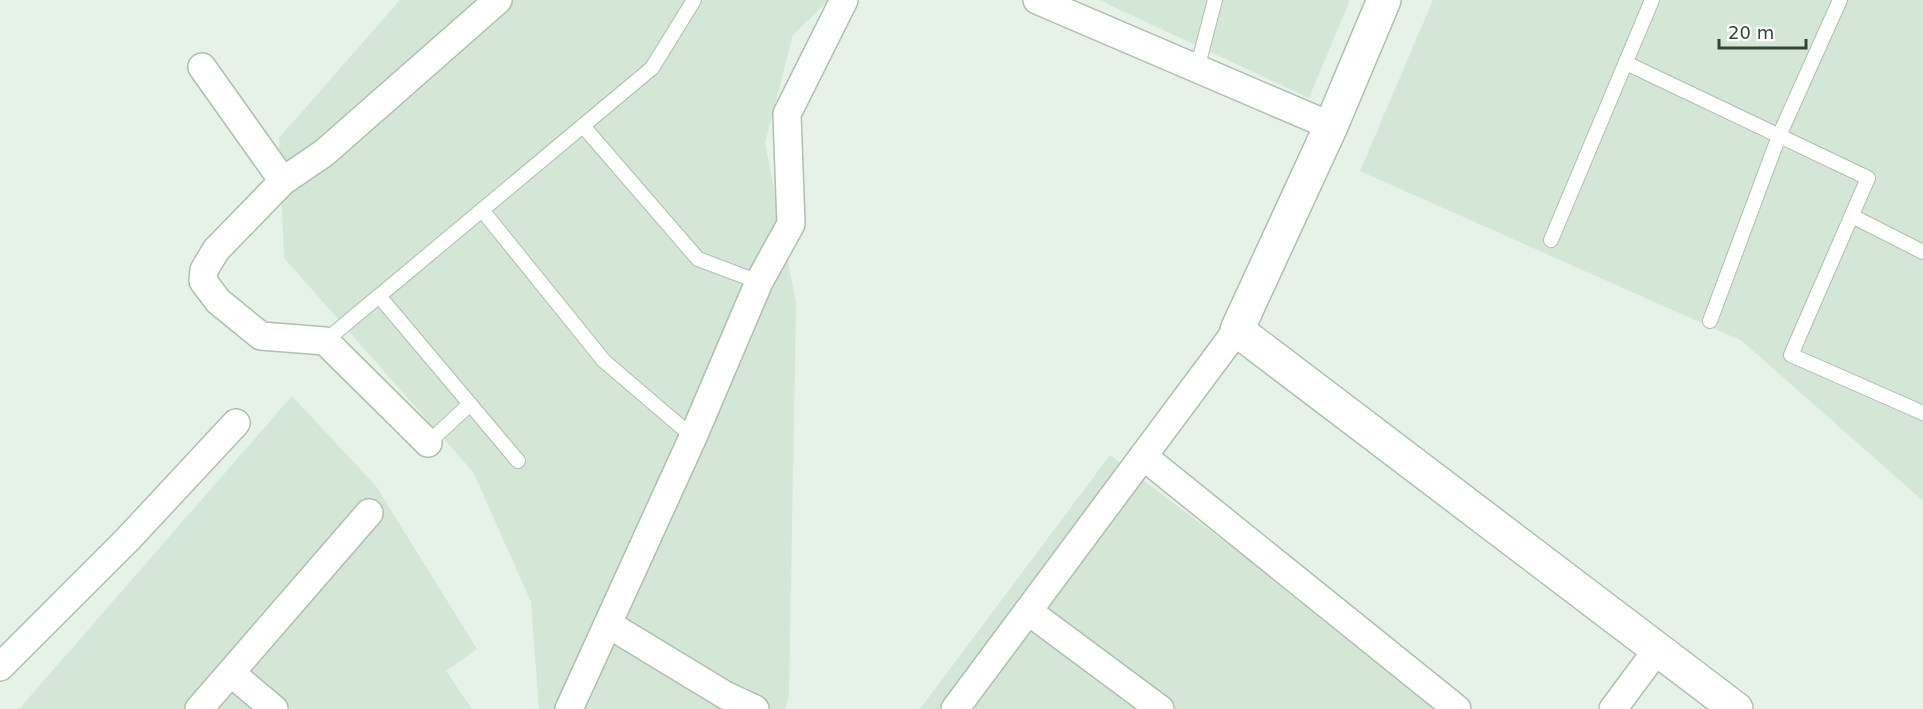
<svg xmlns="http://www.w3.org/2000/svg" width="1923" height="709" viewBox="0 0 1923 709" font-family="'DejaVu Sans',sans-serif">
	<rect width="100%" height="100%" fill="#e6f2e7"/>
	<g fill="#d4e6d6">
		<polygon points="400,0 829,0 793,35 765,143 796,303 789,696 785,709 539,709 531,602 473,472 284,258 279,138"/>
		<polygon points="1099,0 1350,0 1309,98"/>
		<polygon points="1433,0 1923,0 1923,501 1742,341 1360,171"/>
		<polygon points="292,396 376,486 477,649 446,671 472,709 19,709"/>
		<polygon points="1110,455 1446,709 920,709"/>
	</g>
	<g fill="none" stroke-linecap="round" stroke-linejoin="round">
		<defs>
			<g id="service">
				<polyline points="1626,63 1868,178 1791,355 1923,413"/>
				<polyline points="1194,67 1197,69 1215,0"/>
				<polyline points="583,126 698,259 759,282"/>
				<polyline points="482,210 604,361 693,437"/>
				<polyline points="1852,216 1923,252"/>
				<polyline points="1551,240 1652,0"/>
				<polyline points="1710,321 1779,136 1840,0"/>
				<polyline points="325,341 379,296"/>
				<polyline points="428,443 470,404"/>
				<polyline points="518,461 379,296 652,68 694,0"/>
			</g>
			<g id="minor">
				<polyline points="1037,0 1331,126"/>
				<polyline points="202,67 283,181"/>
				<polyline points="428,443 325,341 261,336 218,301 203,281 204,270 216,250 283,181 324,153 498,0"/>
				<polyline points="1143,456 1457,709"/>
				<polyline points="1028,611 1160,709"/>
				<polyline points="608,624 725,695 755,709"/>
				<polyline points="0,667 128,539 236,423"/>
				<polyline points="231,673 274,709"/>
				<polyline points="199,709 369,513"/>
				<polyline points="569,709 693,437 759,282 791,224 787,114 844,0"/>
				<polyline points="955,709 1237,330"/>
				<polyline points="1613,709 1657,650"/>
			</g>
			<polyline id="tertiary" points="1384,0 1331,126 1237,330 1736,709"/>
		</defs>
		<use href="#service" stroke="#acc0ad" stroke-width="16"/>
		<use href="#minor" stroke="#acc0ad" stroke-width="30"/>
		<use href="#tertiary" stroke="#acc0ad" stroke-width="36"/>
		<use href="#service" stroke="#fff" stroke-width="14"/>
		<use href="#minor" stroke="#fff" stroke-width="27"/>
		<use href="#tertiary" stroke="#fff" stroke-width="33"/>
	</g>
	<path d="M1719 39v9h87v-9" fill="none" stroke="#354436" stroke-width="3"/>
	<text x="1728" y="39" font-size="18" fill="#354436" stroke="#ffffff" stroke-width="4.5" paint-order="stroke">20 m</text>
</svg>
